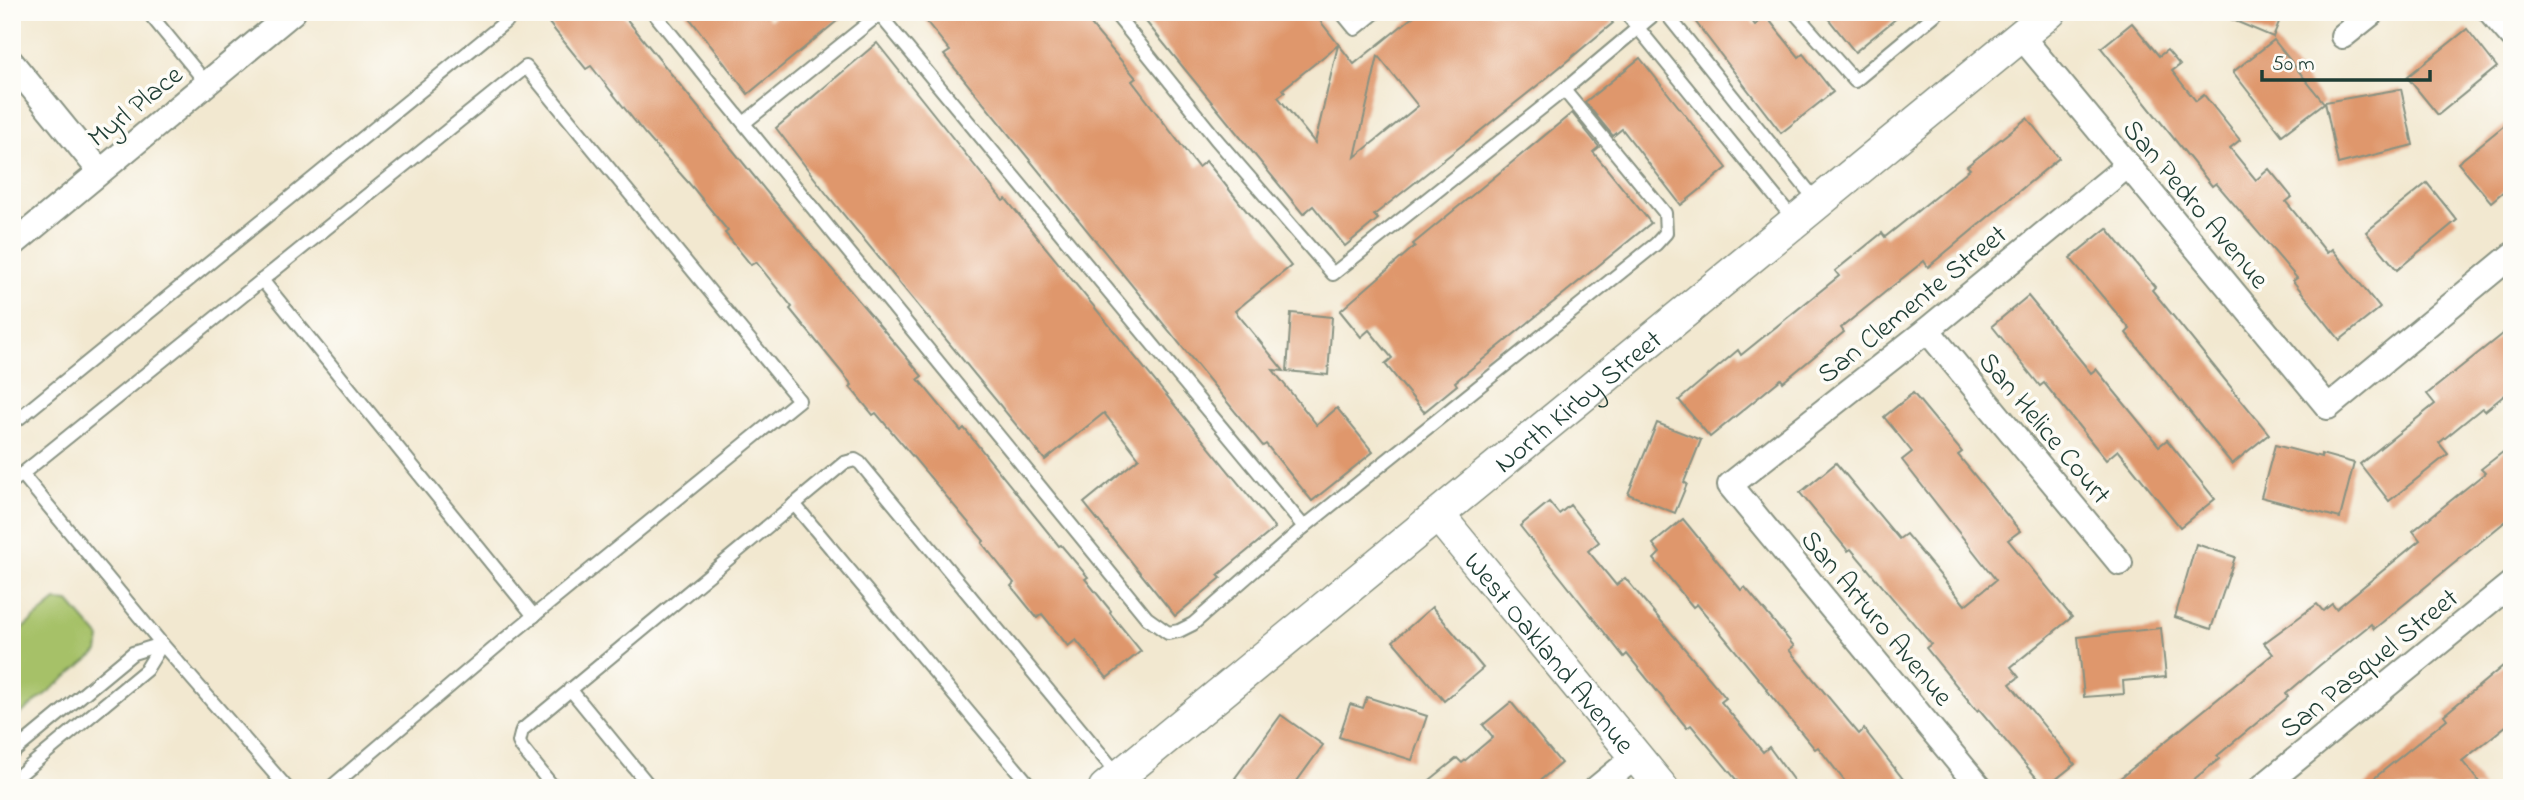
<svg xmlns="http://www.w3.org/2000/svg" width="2524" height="800" viewBox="0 0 2524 800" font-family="'Indie Flower',sans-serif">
	<rect width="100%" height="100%" fill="#fdfcf7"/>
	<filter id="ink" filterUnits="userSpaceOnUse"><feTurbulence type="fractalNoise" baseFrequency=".0143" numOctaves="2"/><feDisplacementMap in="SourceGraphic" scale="14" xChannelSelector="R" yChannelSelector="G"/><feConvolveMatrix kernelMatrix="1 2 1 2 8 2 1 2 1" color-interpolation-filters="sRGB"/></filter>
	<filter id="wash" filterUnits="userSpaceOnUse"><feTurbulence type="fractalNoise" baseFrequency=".00686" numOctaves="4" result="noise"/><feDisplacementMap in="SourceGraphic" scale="28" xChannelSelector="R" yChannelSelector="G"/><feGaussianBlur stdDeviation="1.57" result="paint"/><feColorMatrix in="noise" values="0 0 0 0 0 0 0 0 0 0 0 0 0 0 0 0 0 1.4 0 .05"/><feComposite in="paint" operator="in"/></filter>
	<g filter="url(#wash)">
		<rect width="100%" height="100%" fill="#f2e8d0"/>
		<polygon fill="#a6c168" stroke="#627f4e" stroke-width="2" points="56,601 69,602 100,638 98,652 18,716 12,716 12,637"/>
		<g id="blocks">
			<g fill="#df976c" fill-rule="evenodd">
				<polygon points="540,12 621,12 770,196 898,347 922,376 918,379 961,431 964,428 1059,546 1061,545 1088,577 1085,579 1111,611 1110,613 1141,651 1107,678 1076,640 1068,646 1042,614 1037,618 1011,586 1014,583 982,543 984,541 876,413 873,415 850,387 852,385 790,309 792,307 756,262 751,265 725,233 728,231 694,189 645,134 591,66 586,69"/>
				<polygon points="685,12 763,12 770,20 780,12 848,12 748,94"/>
				<polygon points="919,12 1080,12 1136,78 1132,81 1198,167 1206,161 1291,266 1235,311 1284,371 1273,370 1317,425 1337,408 1373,452 1312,501 1266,444 1263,446 944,55 950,51"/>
				<path d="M 1138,12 L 1313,12 L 1354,64 L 1419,12 L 1604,12 L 1613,23 L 1538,85 L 1374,215 L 1378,219 L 1345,246 L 1313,206 L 1303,214 ZM 1338,45 L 1315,143 L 1278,97 L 1285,92 L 1283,89 ZM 1378,56 L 1418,106 L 1355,157 Z"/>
				<polygon points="1688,12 1745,12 1755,25 1766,16 1799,57 1803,54 1833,92 1781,133"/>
				<polygon points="1823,12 1904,12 1855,52"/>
				<polygon points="2214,12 2283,12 2273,37"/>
				<polygon points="2132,23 2159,56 2167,50 2180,65 2172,71 2196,101 2204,95 2240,140 2230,148 2256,180 2269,169 2292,197 2286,202 2327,253 2332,249 2380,308 2340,340 2293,281 2297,278 2216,183 2212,186 2101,48"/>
				<polygon points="2467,29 2497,67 2438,115 2407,77"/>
				<polygon points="2274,40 2324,103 2282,135 2233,72"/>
				<polygon points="877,43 1003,201 1006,199 1275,528 1218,575 1221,578 1175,616 1084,503 1139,458 1104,413 1045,460 829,197 776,128"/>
				<polygon points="1640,58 1727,168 1681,205 1622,129 1613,136 1585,102"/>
				<polygon points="2401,89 2413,145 2338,164 2325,102"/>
				<polygon points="1572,113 1599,147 1593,152 1651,223 1455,382 1457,385 1424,412 1385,364 1392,358 1369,330 1361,337 1340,311 1415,246 1413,244"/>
				<polygon points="2027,118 2059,158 1928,267 1924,261 1889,289 1841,328 1844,332 1783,382 1781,379 1710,437 1679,400 1738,350 1741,355 1839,276 1835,271 1882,233 1885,237 1970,169 1967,166"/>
				<polygon points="2512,119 2512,165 2504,171 2512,180 2512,184 2491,202 2458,163"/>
				<polygon points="2427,183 2457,220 2397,270 2366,232"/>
				<polygon points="2107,228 2155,287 2152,290 2269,434 2232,464 2126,333 2130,329 2070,258"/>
				<polygon points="2028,296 2091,373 2096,369 2159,446 2167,440 2215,499 2180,527 2118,450 2106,460 2044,383 2040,386 1992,326"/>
				<polygon points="1291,313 1332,317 1328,375 1287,371"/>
				<polygon points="2512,326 2512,389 2485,411 2482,408 2439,443 2448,454 2389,501 2360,464 2435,404 2427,394"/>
				<polygon points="1913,393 1962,452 1958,455 2020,531 2008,540 2072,617 2011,667 2019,677 2010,684 2075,764 2045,788 1979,709 1977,711 1926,648 1931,644 1851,549 1848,551 1800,493 1836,463 1899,539 1906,534 1965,605 1996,580 1902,460 1912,452 1884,417"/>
				<polygon points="1657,423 1701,440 1684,482 1687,484 1675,513 1628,494"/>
				<polygon points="2275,445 2321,457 2321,454 2354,463 2340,518 2261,497"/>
				<polygon points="2512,445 2512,516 2374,629 2371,624 2320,665 2286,694 2288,697 2217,756 2219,759 2183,788 2108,788 2273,654 2264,643 2317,604 2323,611 2332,604 2336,609 2420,540 2413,531 2485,473 2481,469"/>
				<polygon points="1549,502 1559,514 1570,505 1599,542 1588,551 1616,585 1625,578 1726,698 1721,702 1763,752 1769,747 1799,788 1743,788 1691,725 1687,728 1627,654 1624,657 1520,526"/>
				<polygon points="1683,519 1741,590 1745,587 1765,611 1794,646 1789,650 1859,734 1864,729 1910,788 1850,788 1818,747 1815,749 1766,690 1767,689 1697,604 1693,607 1654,559 1660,553 1653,544"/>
				<polygon points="2196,544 2235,557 2211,629 2175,617"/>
				<polygon points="1432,607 1483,668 1444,701 1393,641"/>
				<polygon points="2161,628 2166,677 2123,681 2124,694 2084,697 2078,637"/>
				<polygon points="2503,666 2512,677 2512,721 2462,761 2484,788 2362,788 2447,719 2444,715"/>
				<polygon points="1367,697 1427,716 1412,760 1339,737 1350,704 1363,708"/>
				<polygon points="1511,702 1561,763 1531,788 1420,788 1457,758 1462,763 1493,737 1483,725"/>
				<polygon points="1281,715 1323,745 1292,788 1249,788 1235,778"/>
			</g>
		</g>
	</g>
	<g filter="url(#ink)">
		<use href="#blocks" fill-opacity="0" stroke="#889282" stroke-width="2"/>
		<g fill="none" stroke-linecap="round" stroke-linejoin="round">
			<defs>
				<g id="service">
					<polyline points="148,12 207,84"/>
					<polyline points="653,12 1147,618 1168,633 1179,631 1193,624 1304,527 1656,244 1666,233 1665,213 1564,90"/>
					<polyline points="1114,12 1216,139 1333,274 1564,90 1657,12"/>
					<polyline points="1341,12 1355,29 1376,12"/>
					<polyline points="1625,12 1795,221"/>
					<polyline points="1665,12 1818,203"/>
					<polyline points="1794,12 1855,81 1938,12"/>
					<polyline points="879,14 1304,527"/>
					<polyline points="744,123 882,12"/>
					<polyline points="262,280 534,616"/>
					<polyline points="12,424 515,14 513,12"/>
					<polyline points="22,474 162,644 287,788"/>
					<polyline points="12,482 526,67 799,400 504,640 330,788"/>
					<polyline points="794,504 1032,788"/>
					<polyline points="570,689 651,788"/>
					<polyline points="12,753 133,653 162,644"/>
					<polyline points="12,781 146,670 162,644"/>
					<polyline points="554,788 522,748 519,742 522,730 844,463 855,460 860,463 1119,776"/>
				</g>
				<g id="minor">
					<polyline points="2491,12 2512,36"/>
					<polyline points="2021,36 2328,407 2512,255"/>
					<polyline points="2343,36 2373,12"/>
					<polyline points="12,63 100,171"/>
					<polyline points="12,245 293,12"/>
					<polyline points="1927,330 2120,563"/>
					<polyline points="1597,788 1636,756"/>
					<polyline points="1980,788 1730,485 1927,330 2128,165"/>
					<polyline points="2261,788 2512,583"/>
				</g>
				<g id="tertiary">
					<path id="s1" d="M 1438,515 L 1662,788"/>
					<path id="s2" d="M 1105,788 L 2050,12"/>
				</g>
			</defs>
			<use href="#service" stroke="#889282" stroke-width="16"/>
			<use href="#minor" stroke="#889282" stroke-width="28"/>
			<use href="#tertiary" stroke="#889282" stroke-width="35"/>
			<use href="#service" stroke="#fff" stroke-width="12"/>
			<use href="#minor" stroke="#fff" stroke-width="24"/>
			<use href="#tertiary" stroke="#fff" stroke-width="32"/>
		</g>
	</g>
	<g text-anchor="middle" stroke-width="7" stroke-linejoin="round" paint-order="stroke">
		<g font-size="28" fill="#1f3d34" stroke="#fdfcf7">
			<text transform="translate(134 105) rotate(-39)" y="10">Myrl Place</text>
			<text transform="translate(2197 203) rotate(50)" y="10">San Pedro Avenue</text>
			<text transform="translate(1911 303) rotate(-39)" y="10">San Clemente Street</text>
			<text dy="10" stroke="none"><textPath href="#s2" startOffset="611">North Kirby Street</textPath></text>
			<text transform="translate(2046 427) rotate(50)" y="10">San Helice Court</text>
			<text transform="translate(1878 617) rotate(50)" y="10">San Arturo Avenue</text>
			<text dy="10" stroke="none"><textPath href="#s1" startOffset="177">West Oakland Avenue</textPath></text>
			<text transform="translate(2368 662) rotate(-39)" y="10">San Pasquel Street</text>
		</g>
	</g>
	<rect width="2524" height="800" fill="none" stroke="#fdfcf7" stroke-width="42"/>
	<path d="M2262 70v10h168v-10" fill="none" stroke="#1f3d34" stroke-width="3.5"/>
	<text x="2272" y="70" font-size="21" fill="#1f3d34" stroke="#fdfcf7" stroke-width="5" paint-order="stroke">50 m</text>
</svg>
